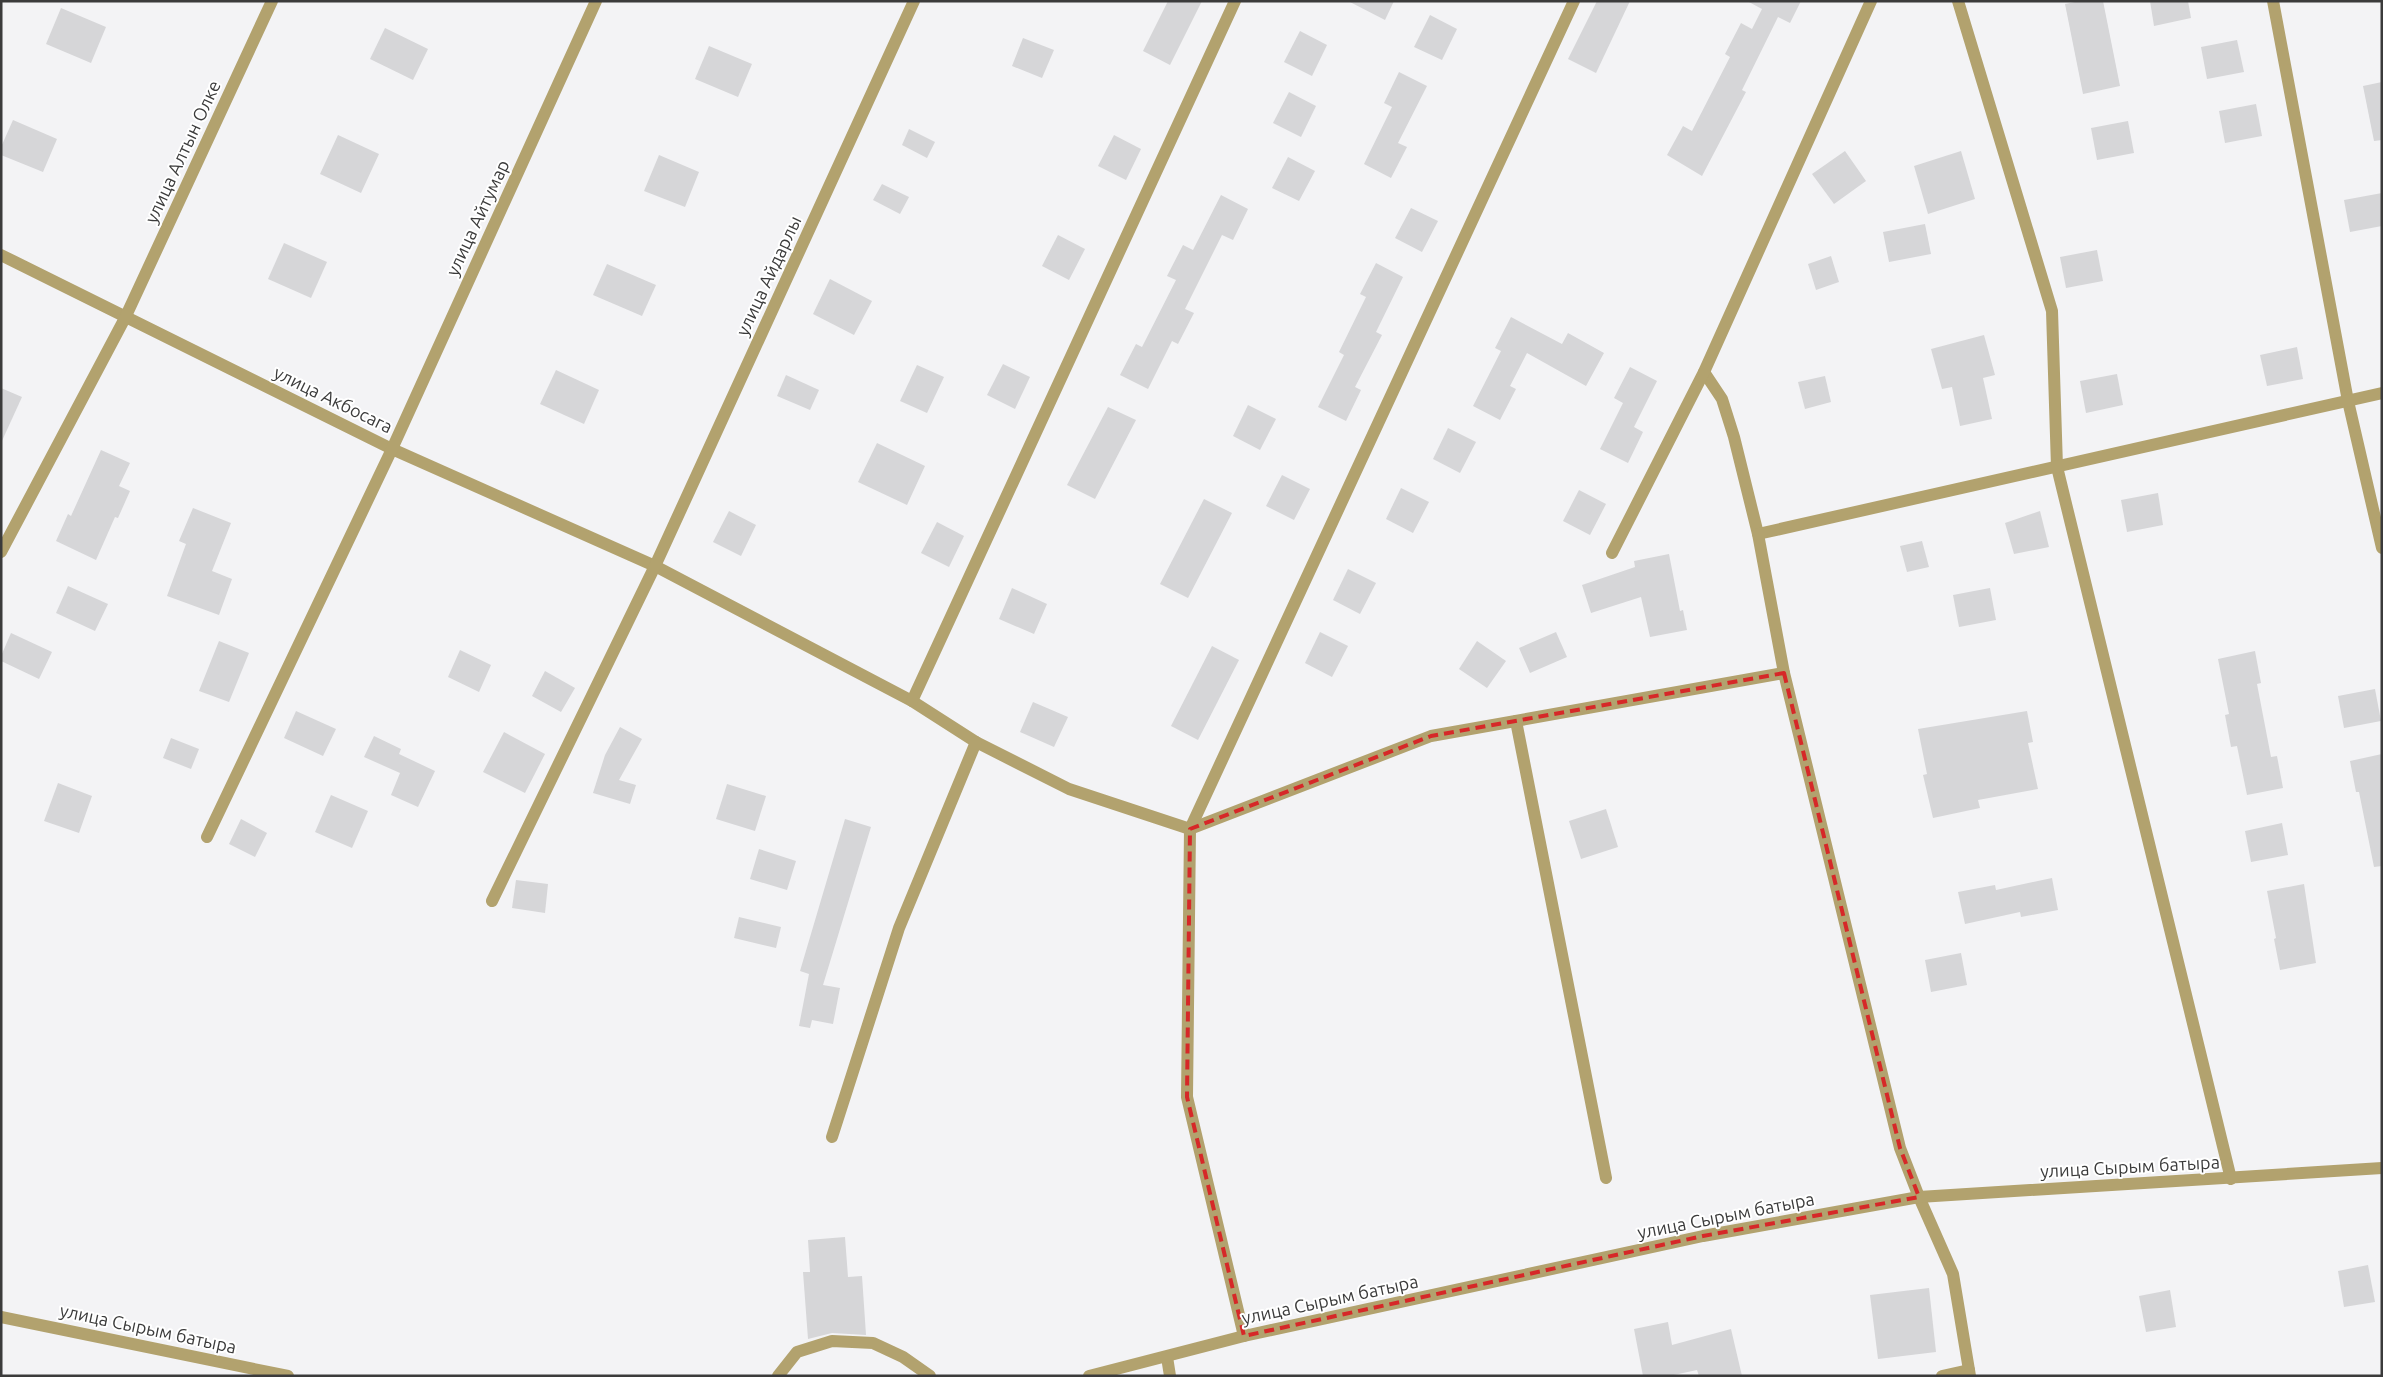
<svg xmlns="http://www.w3.org/2000/svg" width="2383" height="1377" viewBox="0 0 2383 1377" font-family="Ubuntu,sans-serif">
	<rect width="100%" height="100%" fill="#f3f3f5"/>
	<g fill="#d6d6d8">
		<polygon points="1168,1 1202,1 1170,65 1143,51"/>
		<polygon points="1348,1 1394,1 1385,20"/>
		<polygon points="1597,1 1630,1 1596,73 1568,59"/>
		<polygon points="1747,1 1801,1 1790,23 1778,17 1742,90 1746,92 1702,176 1667,155 1683,126 1692,131 1730,57 1725,54 1741,23 1752,29 1762,9"/>
		<polygon points="2080,1 2103,1 2120,86 2083,94 2065,4"/>
		<polygon points="2150,1 2188,1 2191,18 2154,26"/>
		<polygon points="61,8 106,27 91,63 46,44"/>
		<polygon points="1430,15 1457,29 1442,60 1414,47"/>
		<polygon points="385,28 428,49 413,80 370,59"/>
		<polygon points="1300,31 1327,45 1312,76 1284,62"/>
		<polygon points="1023,38 1054,50 1042,78 1012,66"/>
		<polygon points="2237,40 2244,72 2207,79 2201,47"/>
		<polygon points="709,46 752,64 738,97 695,79"/>
		<polygon points="1399,72 1427,86 1398,143 1407,147 1391,178 1364,164 1392,107 1384,103"/>
		<polygon points="2382,82 2382,140 2374,141 2363,86"/>
		<polygon points="1289,92 1316,106 1301,137 1273,123"/>
		<polygon points="2256,104 2262,136 2225,143 2219,111"/>
		<polygon points="13,120 57,139 43,172 1,155 1,147"/>
		<polygon points="2128,121 2134,153 2097,160 2091,128"/>
		<polygon points="909,129 935,142 927,158 902,145"/>
		<polygon points="338,135 379,154 361,193 320,174"/>
		<polygon points="1114,135 1141,149 1126,180 1098,166"/>
		<polygon points="1845,151 1866,181 1834,204 1812,174"/>
		<polygon points="1961,151 1975,199 1928,214 1914,166"/>
		<polygon points="659,155 699,172 685,207 644,191"/>
		<polygon points="1288,157 1315,171 1299,201 1272,188"/>
		<polygon points="882,184 909,197 900,214 873,200"/>
		<polygon points="2382,193 2382,226 2350,232 2344,200"/>
		<polygon points="1221,195 1248,209 1233,240 1222,235 1185,309 1194,313 1178,344 1172,341 1148,389 1120,375 1136,344 1142,347 1176,280 1167,276 1183,245 1193,250"/>
		<polygon points="1411,208 1438,221 1422,252 1395,238"/>
		<polygon points="1925,224 1931,254 1889,262 1883,232"/>
		<polygon points="1058,235 1085,249 1069,280 1042,266"/>
		<polygon points="284,243 327,262 311,298 268,279"/>
		<polygon points="2097,250 2103,281 2066,288 2060,257"/>
		<polygon points="1831,256 1839,282 1816,290 1808,264"/>
		<polygon points="1376,263 1403,277 1376,332 1382,335 1355,387 1361,390 1346,421 1318,407 1344,355 1339,352 1366,297 1360,294"/>
		<polygon points="607,264 656,285 642,316 593,295"/>
		<polygon points="830,279 872,301 854,335 813,314"/>
		<polygon points="1511,317 1562,344 1568,333 1604,353 1586,386 1527,353 1510,386 1516,389 1500,420 1473,406 1501,351 1495,348"/>
		<polygon points="1984,335 1995,375 1983,378 1992,419 1960,426 1952,387 1942,389 1931,349"/>
		<polygon points="2297,347 2303,379 2267,386 2260,355"/>
		<polygon points="1003,364 1030,377 1015,409 987,395"/>
		<polygon points="917,365 944,377 927,413 900,401"/>
		<polygon points="1630,367 1657,381 1634,427 1643,432 1628,463 1600,449 1623,403 1614,398"/>
		<polygon points="556,370 599,390 584,424 540,404"/>
		<polygon points="2117,374 2123,405 2086,413 2080,381"/>
		<polygon points="786,375 819,390 810,410 777,396"/>
		<polygon points="1825,376 1831,402 1805,409 1798,382"/>
		<polygon points="1,388 22,397 1,443"/>
		<polygon points="1248,405 1276,419 1260,450 1233,436"/>
		<polygon points="1108,407 1136,420 1095,499 1067,485"/>
		<polygon points="1448,428 1476,442 1460,473 1433,459"/>
		<polygon points="877,443 925,466 907,505 858,482"/>
		<polygon points="101,450 130,463 119,486 130,491 118,518 115,517 96,560 56,541 68,514 71,516"/>
		<polygon points="1282,475 1310,489 1294,520 1266,506"/>
		<polygon points="1401,488 1429,502 1413,533 1386,519"/>
		<polygon points="1579,490 1606,504 1590,535 1563,521"/>
		<polygon points="2158,493 2163,525 2127,532 2121,500"/>
		<polygon points="1204,499 1232,513 1188,598 1160,584"/>
		<polygon points="193,508 231,523 212,571 232,579 219,615 167,596 186,544 179,541"/>
		<polygon points="729,511 756,525 741,556 713,542"/>
		<polygon points="2040,511 2049,547 2014,554 2005,523"/>
		<polygon points="937,522 964,536 949,567 921,553"/>
		<polygon points="1922,541 1929,567 1907,572 1900,546"/>
		<polygon points="1669,554 1680,611 1683,610 1687,630 1650,637 1641,597 1591,613 1582,585 1635,567 1634,561"/>
		<polygon points="1348,569 1376,583 1360,614 1333,600"/>
		<polygon points="68,586 108,604 95,631 56,613"/>
		<polygon points="1012,588 1047,604 1034,634 999,619"/>
		<polygon points="1990,588 1996,620 1959,627 1953,595"/>
		<polygon points="1320,632 1348,646 1332,677 1305,663"/>
		<polygon points="1556,632 1567,657 1530,673 1519,648"/>
		<polygon points="11,633 52,652 39,679 1,661 1,656"/>
		<polygon points="219,641 249,653 229,702 199,691"/>
		<polygon points="1477,641 1506,661 1487,688 1459,669"/>
		<polygon points="1212,646 1239,660 1198,740 1171,726"/>
		<polygon points="460,650 491,665 479,692 448,677"/>
		<polygon points="2255,651 2261,683 2257,684 2271,757 2277,756 2283,788 2247,795 2237,746 2231,747 2225,715 2229,714 2218,659"/>
		<polygon points="545,671 575,688 561,712 532,696"/>
		<polygon points="2375,689 2381,721 2344,728 2338,696"/>
		<polygon points="1033,702 1068,717 1054,747 1020,732"/>
		<polygon points="296,711 336,729 323,756 284,738"/>
		<polygon points="2027,711 2033,742 2028,743 2038,789 1978,800 1980,808 1933,818 1923,775 1927,774 1918,729"/>
		<polygon points="620,727 642,739 619,780 636,785 630,804 593,793 605,755"/>
		<polygon points="504,732 545,754 525,793 483,772"/>
		<polygon points="374,736 401,749 399,754 435,771 418,807 391,795 400,773 364,757"/>
		<polygon points="171,738 199,749 191,769 163,758"/>
		<polygon points="2382,754 2382,866 2374,867 2359,792 2356,792 2350,761"/>
		<polygon points="58,783 92,796 79,833 44,821"/>
		<polygon points="727,784 766,796 755,831 716,819"/>
		<polygon points="331,795 368,811 352,848 315,832"/>
		<polygon points="1606,809 1618,847 1581,859 1569,821"/>
		<polygon points="241,819 267,833 255,857 229,844"/>
		<polygon points="845,819 871,827 823,985 840,988 833,1024 812,1020 810,1028 799,1026 809,974 800,971"/>
		<polygon points="2282,823 2288,855 2251,862 2245,831"/>
		<polygon points="759,849 796,861 787,890 750,879"/>
		<polygon points="2052,878 2058,910 2021,917 2020,912 1965,924 1958,892 1995,885 1996,890"/>
		<polygon points="516,880 548,884 545,913 512,908"/>
		<polygon points="2304,884 2316,963 2280,970 2274,939 2276,938 2267,891"/>
		<polygon points="739,917 781,927 776,948 734,938"/>
		<polygon points="1961,953 1967,985 1931,992 1925,960"/>
		<polygon points="845,1237 848,1277 862,1276 866,1335 832,1333 808,1339 803,1272 810,1272 808,1240"/>
		<polygon points="2368,1265 2375,1302 2344,1307 2338,1271"/>
		<polygon points="1929,1288 1936,1352 1878,1359 1870,1295"/>
		<polygon points="2170,1290 2176,1327 2146,1332 2139,1296"/>
		<polygon points="1668,1322 1672,1345 1731,1329 1742,1376 1699,1376 1697,1370 1669,1376 1643,1376 1634,1329"/>
	</g>
	<g fill="none" stroke-linecap="round" stroke-linejoin="round">
		<g stroke="#b2a26e" stroke-width="12">
			<polyline points="1958,1 2052,311 2057,467 2231,1179"/>
			<polyline points="2273,1 2348,401 2382,548"/>
			<polyline points="1,255 392,449 655,566 912,701 976,742 1069,789 1190,829 1431,736 1784,673"/>
			<polyline points="1704,372 1722,399 1734,437 1758,534 1784,673 1900,1148 1919,1197 1953,1274 1970,1376"/>
			<polyline points="1758,534 2382,393"/>
			<polyline points="1,552 125,318 272,1"/>
			<polyline points="1612,553 1704,372 1871,1"/>
			<polyline points="912,701 1235,1"/>
			<polyline points="1516,721 1606,1178"/>
			<polyline points="207,837 392,449 596,1"/>
			<polyline points="492,901 655,566 914,1"/>
			<polyline points="832,1137 899,928 976,742"/>
			<polyline points="1,1317 288,1376"/>
			<polyline points="1244,1336 1187,1097 1190,829 1574,1"/>
			<polyline points="1167,1357 1170,1376"/>
			<polyline points="778,1376 797,1352 832,1341 873,1343 903,1357 930,1376"/>
			<polyline points="1089,1376 1244,1336 1703,1236 1919,1197 2382,1168"/>
			<polyline points="1942,1376 1969,1370"/>
		</g>
	</g>
	<path fill="none" stroke="#d62828" stroke-width="4" stroke-dasharray="10 6" stroke-linejoin="round" d="M 1784,673 L 1900,1148 L 1919,1197 L 1703,1236 L 1244,1336 L 1187,1097 L 1190,829 L 1431,736 Z"/>
	<g text-anchor="middle" stroke-width="4" stroke-linejoin="round" paint-order="stroke">
		<g font-size="18" fill="#3b3b3b" stroke="#fff">
			<text transform="translate(183 152) rotate(-65)" y="6">улица Алтын Олке</text>
			<text transform="translate(478 218) rotate(-65)" y="6">улица Айтумар</text>
			<text transform="translate(769 276) rotate(-65)" y="6">улица Айдарлы</text>
			<text transform="translate(333 400) rotate(26)" y="6">улица Акбосага</text>
			<text transform="translate(2130 1167) rotate(-3)" y="6">улица Сырым батыра</text>
			<text transform="translate(1726 1216) rotate(-11)" y="6">улица Сырым батыра</text>
			<text transform="translate(1330 1300) rotate(-12)" y="6">улица Сырым батыра</text>
			<text transform="translate(148 1329) rotate(12)" y="6">улица Сырым батыра</text>
		</g>
	</g>
	<rect width="2383" height="1377" fill="none" stroke="#3b3b3b" stroke-width="5"/>
</svg>
